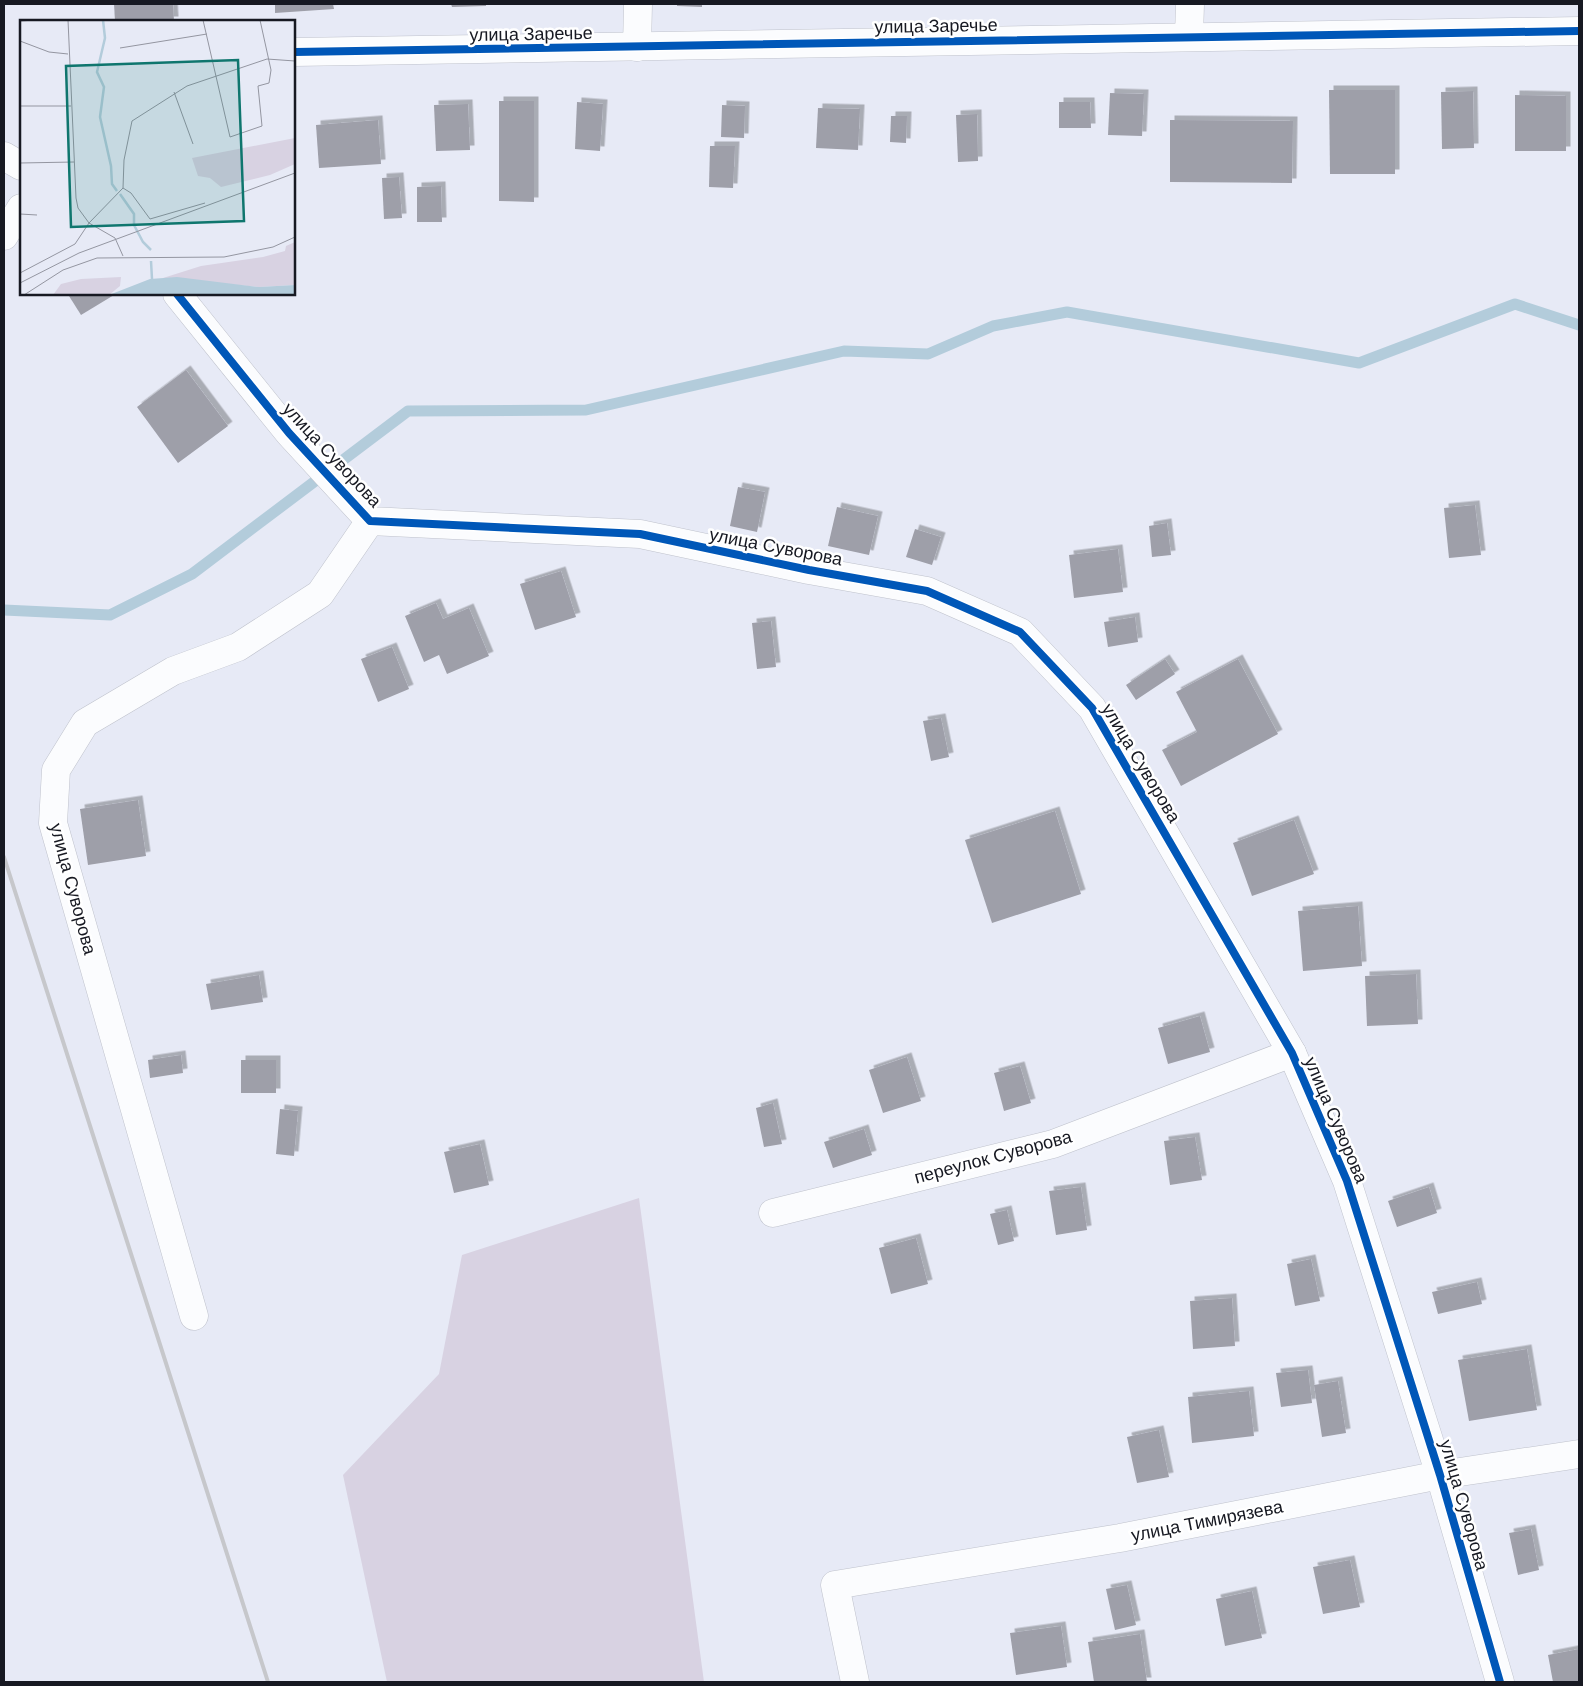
<svg xmlns="http://www.w3.org/2000/svg" width="1583" height="1686" viewBox="0 0 1583 1686" font-family="'DM Sans',sans-serif">
	<defs>
		<filter id="shadow"><feDropShadow dx="4.5" dy="-4.5" stdDeviation="0" flood-color="#0004"/></filter>
	</defs>
	<rect width="100%" height="100%" fill="#e7eaf6"/>
	<polygon fill="#d8d2e2" points="639,1198 704,1682 387,1682 343,1475 439,1374 462,1255"/>
	<g fill="none" stroke-linecap="round" stroke-linejoin="round">
		<polyline stroke="#b3ccdb" stroke-width="11" points="4,610 110,615 192,574 408,411 586,410 844,351 928,354 993,326 1067,312 1359,363 1515,304 1579,325"/>
	</g>
	<g fill="#9e9fa9" filter="url(#shadow)">
		<polygon points="114,4 173,4 174,21 115,21"/>
		<polygon points="275,4 333,4 334,9 275,13"/>
		<polygon points="451,4 486,4 486,6 452,7"/>
		<polygon points="677,4 702,4 702,7 677,6"/>
		<polygon points="1329,90 1395,90 1395,174 1330,174"/>
		<polygon points="1473,91 1474,148 1442,149 1441,92"/>
		<polygon points="1110,93 1144,94 1142,136 1108,135"/>
		<polygon points="1515,95 1566,96 1566,151 1515,151"/>
		<polygon points="499,101 534,101 534,202 499,201"/>
		<polygon points="577,102 603,104 600,151 575,149"/>
		<polygon points="1059,102 1090,102 1091,128 1059,128"/>
		<polygon points="468,104 470,150 436,151 434,105"/>
		<polygon points="722,105 745,106 744,138 721,137"/>
		<polygon points="818,108 860,109 858,150 816,148"/>
		<polygon points="977,114 978,161 958,162 956,115"/>
		<polygon points="891,116 907,116 906,143 890,142"/>
		<polygon points="378,120 381,164 319,168 316,125"/>
		<polygon points="1170,120 1293,121 1292,183 1170,182"/>
		<polygon points="710,146 735,146 733,188 709,187"/>
		<polygon points="399,177 402,218 384,219 382,178"/>
		<polygon points="441,186 442,222 417,222 417,187"/>
		<polygon points="72,294 113,294 114,295 81,315 69,296"/>
		<polygon points="186,370 228,426 178,463 137,407"/>
		<polygon points="738,487 765,492 757,532 730,526"/>
		<polygon points="1475,505 1481,555 1449,558 1444,508"/>
		<polygon points="837,507 878,516 869,555 828,546"/>
		<polygon points="1167,523 1171,555 1152,557 1149,526"/>
		<polygon points="915,529 941,537 932,565 906,557"/>
		<polygon points="1118,549 1123,592 1074,598 1069,555"/>
		<polygon points="561,571 576,617 535,630 520,584"/>
		<polygon points="436,603 443,619 469,608 489,656 447,674 439,655 424,662 405,616"/>
		<polygon points="1135,617 1138,642 1108,647 1104,622"/>
		<polygon points="771,621 776,667 757,669 752,623"/>
		<polygon points="392,647 409,689 378,702 361,659"/>
		<polygon points="1165,659 1175,674 1136,700 1126,685"/>
		<polygon points="1238,659 1278,734 1181,786 1162,750 1197,732 1176,692"/>
		<polygon points="941,718 949,757 931,761 923,721"/>
		<polygon points="138,800 146,856 88,865 80,809"/>
		<polygon points="1055,811 1081,894 992,923 965,840"/>
		<polygon points="1294,820 1314,874 1252,896 1233,843"/>
		<polygon points="1358,906 1362,966 1303,971 1298,911"/>
		<polygon points="1416,974 1418,1024 1367,1026 1365,976"/>
		<polygon points="259,975 263,1002 211,1010 206,984"/>
		<polygon points="1200,1016 1210,1052 1168,1064 1158,1028"/>
		<polygon points="181,1055 183,1073 150,1078 148,1060"/>
		<polygon points="907,1057 921,1101 883,1113 869,1070"/>
		<rect x="241" y="1060" width="35" height="33"/>
		<polygon points="1020,1066 1031,1103 1004,1111 994,1073"/>
		<polygon points="773,1103 782,1144 764,1147 756,1108"/>
		<polygon points="280,1109 298,1111 294,1156 276,1154"/>
		<polygon points="864,1129 872,1155 833,1168 824,1142"/>
		<polygon points="1195,1137 1202,1180 1170,1185 1164,1141"/>
		<polygon points="480,1144 489,1185 454,1193 444,1152"/>
		<polygon points="1081,1187 1087,1230 1056,1235 1049,1191"/>
		<polygon points="1429,1187 1437,1213 1397,1227 1388,1201"/>
		<polygon points="1007,1210 1014,1241 998,1245 990,1214"/>
		<polygon points="916,1238 928,1284 891,1294 879,1248"/>
		<polygon points="1311,1259 1320,1301 1295,1306 1287,1264"/>
		<polygon points="1477,1282 1482,1304 1438,1314 1432,1292"/>
		<polygon points="1232,1298 1235,1346 1193,1349 1190,1301"/>
		<polygon points="1527,1349 1537,1410 1469,1421 1458,1360"/>
		<polygon points="1308,1370 1312,1403 1281,1407 1276,1373"/>
		<polygon points="1338,1381 1346,1433 1322,1437 1314,1385"/>
		<polygon points="1249,1391 1254,1436 1192,1443 1188,1397"/>
		<polygon points="1159,1430 1169,1477 1137,1483 1127,1437"/>
		<polygon points="1531,1529 1539,1570 1518,1575 1509,1533"/>
		<polygon points="1350,1560 1360,1607 1323,1614 1313,1567"/>
		<polygon points="1127,1585 1136,1625 1115,1630 1106,1589"/>
		<polygon points="1252,1591 1262,1638 1225,1646 1216,1599"/>
		<polygon points="1061,1626 1067,1667 1016,1675 1010,1633"/>
		<polygon points="1140,1634 1147,1682 1094,1682 1088,1642"/>
		<polygon points="1579,1649 1579,1682 1553,1682 1548,1655"/>
	</g>
	<g fill="none" stroke-linecap="round" stroke-linejoin="round">
		<defs>
			<g id="street">
				<polyline points="1189,36 1190,4"/>
				<polyline points="637,47 638,4"/>
				<polyline points="294,52 1579,31"/>
				<polyline points="4,156 21,166"/>
				<polyline points="4,236 21,208"/>
				<polyline points="177,294 289,433 370,521 640,534 809,570 927,591 1020,632 1092,708 1292,1053 1347,1181 1440,1475 1500,1682"/>
				<polyline points="773,1213 1053,1144 1292,1053"/>
				<polyline points="194,1316 53,823 56,770 85,723 173,671 238,647 320,594 370,521"/>
				<polyline points="855,1682 835,1585 1120,1538 1440,1475 1579,1454"/>
			</g>
		</defs>
		<use href="#street" stroke="#bfc2cc" stroke-width="29"/>
		<use href="#street" stroke="#fbfcfe" stroke-width="28"/>
		<polyline stroke="#c6c7cb" stroke-width="4" points="4,857 268,1682"/>
		<defs>
			<g id="cycleway">
				<polyline points="294,52 1579,31"/>
				<polyline points="177,294 289,433 370,521 640,534 809,570 927,591 1020,632 1092,708 1292,1053 1347,1181 1440,1475 1500,1682"/>
			</g>
		</defs>
		<use href="#cycleway" stroke="#fff" stroke-width="11"/>
		<use href="#cycleway" stroke="#0057b8" stroke-width="8"/>
	</g>
	<g text-anchor="middle" stroke-width="5" stroke-linejoin="round" paint-order="stroke">
		<g font-size="18" fill="#171922" stroke="#fff">
			<text transform="translate(936 26) rotate(-1)" y="6">улица Заречье</text>
			<text transform="translate(531 34) rotate(-1)" y="6">улица Заречье</text>
			<text transform="translate(332 455) rotate(47)" y="6">улица Суворова</text>
			<text transform="translate(776 547) rotate(11)" y="6">улица Суворова</text>
			<text transform="translate(1141 763) rotate(59)" y="6">улица Суворова</text>
			<text transform="translate(73 889) rotate(75)" y="6">улица Суворова</text>
			<text transform="translate(1336 1120) rotate(67)" y="6">улица Суворова</text>
			<text transform="translate(993 1157) rotate(-15)" y="6">переулок Суворова</text>
			<text transform="translate(1464 1505) rotate(74)" y="6">улица Суворова</text>
			<text transform="translate(1207 1521) rotate(-11)" y="6">улица Тимирязева</text>
		</g>
	</g>
	<g transform="translate(20 20)">
		<rect width="275" height="275" fill="#e7eaf6"/>
		<path d="M 275,118 L 275,144 L 250,155 L 201,167 L 190,158 L 178,156 L 172,138 ZM 275,222 L 275,265 L 239,267 L 143,258 L 181,246 L 243,237 L 265,231 L 266,226 ZM 101,257 L 100,266 L 89,275 L 33,275 L 41,264 L 61,259 Z" fill="#d8d2e2"/>
		<path d="M 157,257 L 239,267 L 275,265 L 275,275 L 89,275 L 130,259 Z" fill="#b3ccdb"/>
		<path fill="none" stroke="#b3ccdb" stroke-width="2.5" d="M 83,0 L 85,18 L 77,52 L 84,67 L 80,97 L 91,146 L 92,164 L 97,171M 100,174 L 114,194 L 114,205 L 123,222 L 131,230M 131,241 L 132,259"/>
		<path fill="none" stroke="#9496a1" stroke-width="1" d="M 183,0 L 210,117 L 242,106 L 238,66 L 249,63 L 251,50 L 240,0M 0,1 L 15,0M 0,21 L 29,32 L 48,34M 100,28 L 187,14M 154,72 L 173,124M 0,86 L 51,86M 0,143 L 54,142M 103,168 L 111,173 L 130,199 L 185,183M 0,194 L 17,195M 103,236 L 95,218 L 69,203 L 103,168 L 104,140 L 112,101 L 167,66 L 247,39 L 275,41M 0,253 L 55,224 L 69,203 L 58,188 L 56,178 L 48,0M 0,263 L 59,233 L 275,153M 4,275 L 43,250 L 77,238 L 204,237 L 253,227 L 275,217"/>
		<path fill="#0f766e" fill-opacity="0.15" stroke="#0f766e" stroke-width="2.5" d="M 218,40 L 224,201 L 51,207 L 46,46 Z"/>
		<rect width="275" height="275" fill="none" stroke="#171922" stroke-width="2.5"/>
	</g>
	<rect width="1583" height="1686" fill="none" stroke="#171922" stroke-width="10"/>
</svg>
